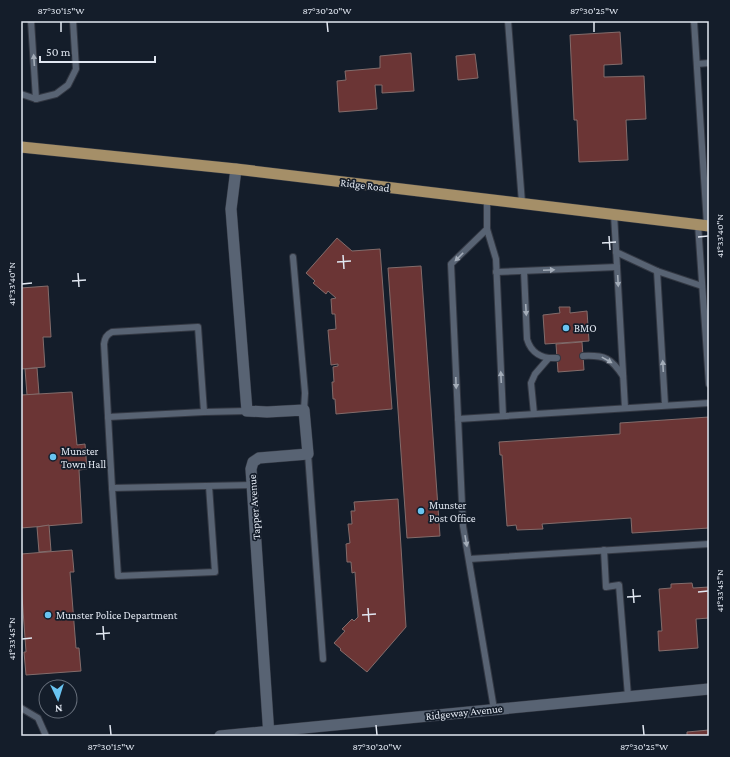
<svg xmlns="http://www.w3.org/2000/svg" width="730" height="757" viewBox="0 0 730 757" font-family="'Crimson Pro',serif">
	<rect width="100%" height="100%" fill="#141d2a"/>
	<g fill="#6b3535" stroke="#836c6b">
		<polygon points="620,32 622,64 604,65 604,77 644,76 646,119 626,120 628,160 579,162 577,120 574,120 570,35"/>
		<polygon points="411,53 414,91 382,93 382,85 375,85 377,109 339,112 337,81 346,80 345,71 380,68 380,56"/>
		<polygon points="475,54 478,78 458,80 456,56"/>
		<polygon points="337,238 352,251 380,249 392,409 336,414 335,399 333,399 332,382 334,382 333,367 338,366 338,364 331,365 328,330 336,329 335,314 332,314 331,299 336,298 328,291 326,294 313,283 315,281 306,273"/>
		<polygon points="421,266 440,536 407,538 388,268"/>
		<polygon points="48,286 51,337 43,337 45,367 21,369 21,288"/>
		<polygon points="559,307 570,307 570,313 587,311 589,341 545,344 543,315 560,313"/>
		<polygon points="582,342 584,370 558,372 556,344"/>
		<polygon points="37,368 39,394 27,395 25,369"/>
		<polygon points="72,392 77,445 85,444 87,469 79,470 82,523 21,528 21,395"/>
		<polygon points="709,417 709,528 632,533 631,518 542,524 543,529 517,530 516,525 507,526 502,455 500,455 499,442 620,434 620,423"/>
		<polygon points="398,499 406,627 367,672 340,650 341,649 334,643 345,631 342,629 352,619 354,621 358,617 355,572 352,573 351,562 347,562 346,544 350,543 348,524 352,524 351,511 355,511 354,502"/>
		<polygon points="49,525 51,551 39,552 37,527"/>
		<polygon points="72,550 74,572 70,572 76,648 79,648 81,671 26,675 24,652 26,652 21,582 21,554"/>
		<polygon points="692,583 693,588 709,587 709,618 696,619 698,648 659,651 658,631 662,631 659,589 671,588 671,584"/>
		<polygon points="709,730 709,736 687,736 687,732"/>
	</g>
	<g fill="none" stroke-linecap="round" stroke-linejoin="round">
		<defs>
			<g id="service">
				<polyline points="31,21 36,99"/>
				<polyline points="508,21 522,203"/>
				<polyline points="694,21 707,225"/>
				<polyline points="697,64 709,63"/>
				<polyline points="21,94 36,99 56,94 68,85 76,69 73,21"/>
				<polyline points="487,199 487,229 496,259 503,416"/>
				<polyline points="614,214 625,408"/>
				<polyline points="698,224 709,384"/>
				<polyline points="487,229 451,264 463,526 494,709"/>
				<polyline points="616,252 657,271"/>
				<polyline points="293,257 305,393 304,410"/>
				<path d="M 524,271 L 527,339 C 531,353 542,359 557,358"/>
				<polyline points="496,272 617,267"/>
				<path d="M 583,356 C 605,355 611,358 623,376"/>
				<polyline points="665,405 657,271 702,286"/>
				<path d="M 247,411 L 204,412 L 198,327 L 112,332 C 106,335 105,338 104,344 L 112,488 L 252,485"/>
				<polyline points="534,414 531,383 535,374 548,359"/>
				<polyline points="108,417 204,412"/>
				<polyline points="458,419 709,403"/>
				<polyline points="308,454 323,659"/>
				<polyline points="112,488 118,576 215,572 209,486"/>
				<polyline points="604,550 606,587 619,585 628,696"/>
				<polyline points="469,559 709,544"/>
				<polyline points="21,708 38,718 46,736"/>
			</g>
			<g id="minor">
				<polyline points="236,169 231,209 247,411 267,412 304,410 308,454 259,458 253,462 251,469 269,736"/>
				<polyline points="220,736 709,689"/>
			</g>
			<polyline id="primary" points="21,147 236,169 709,226"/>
		</defs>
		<use href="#service" stroke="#333843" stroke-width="8"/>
		<use href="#minor" stroke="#333843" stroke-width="12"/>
		<use href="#primary" stroke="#333843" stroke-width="12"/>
		<use href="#service" stroke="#586373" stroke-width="6"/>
		<use href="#minor" stroke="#586373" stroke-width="11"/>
		<use href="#primary" stroke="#a58f68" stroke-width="11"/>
	</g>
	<defs><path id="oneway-solid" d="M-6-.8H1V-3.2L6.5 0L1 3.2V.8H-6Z"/></defs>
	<g fill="#a3acb8">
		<use href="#oneway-solid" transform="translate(34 60) rotate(-94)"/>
		<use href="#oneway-solid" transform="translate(459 257) rotate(135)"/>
		<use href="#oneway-solid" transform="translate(549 270) rotate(-2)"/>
		<use href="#oneway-solid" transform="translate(618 281) rotate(87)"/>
		<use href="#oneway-solid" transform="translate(526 310) rotate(87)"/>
		<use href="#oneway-solid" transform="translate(607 360) rotate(29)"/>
		<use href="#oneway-solid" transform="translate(663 366) rotate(-93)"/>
		<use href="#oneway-solid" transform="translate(501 377) rotate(-93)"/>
		<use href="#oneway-solid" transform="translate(456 383) rotate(88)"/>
		<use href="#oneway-solid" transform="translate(466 541) rotate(80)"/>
	</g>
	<path fill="none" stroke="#e1e7f1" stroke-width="1.5" d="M 61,22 L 61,32M 327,22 L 328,32M 594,22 L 594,32M 609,236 L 610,250M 698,237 L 708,236M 602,243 L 616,242M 343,255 L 344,269M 337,262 L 351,261M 78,273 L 79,287M 72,281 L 86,280M 22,284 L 32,283M 633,589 L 634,603M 698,592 L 708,591M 627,597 L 641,596M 368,608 L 369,622M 362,615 L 376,614M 103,626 L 104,640M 96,634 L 110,633M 22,639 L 32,638M 110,725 L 111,735M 376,725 L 377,735M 643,725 L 644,735"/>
	<g fill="#69c4f1" stroke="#141d2a" stroke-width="1.5">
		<circle cx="566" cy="328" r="4"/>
		<circle cx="53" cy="457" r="4"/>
		<circle cx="421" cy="511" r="4"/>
		<circle cx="48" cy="615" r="4"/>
	</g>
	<g text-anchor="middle" stroke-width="3.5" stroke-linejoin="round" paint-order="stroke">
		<g font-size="11" fill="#e1e7f1" stroke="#141d2a">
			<text transform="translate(365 185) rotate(7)" y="4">Ridge Road</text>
			<text transform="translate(254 507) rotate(-94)" y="4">Tapper Avenue</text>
			<text transform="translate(464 712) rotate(-6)" y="4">Ridgeway Avenue</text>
		</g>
		<g font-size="11" fill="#e1e7f1" stroke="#141d2a" text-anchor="start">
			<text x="574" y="332">BMO</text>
			<text x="61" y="455">Munster<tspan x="61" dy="13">Town Hall</tspan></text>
			<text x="429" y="509">Munster<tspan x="429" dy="13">Post Office</tspan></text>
			<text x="56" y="619">Munster Police Department</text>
		</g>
	</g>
	<rect width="730" height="757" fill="none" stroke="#141d2a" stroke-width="44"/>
	<g transform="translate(58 699) rotate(176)"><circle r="19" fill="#141d2a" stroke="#666e7a"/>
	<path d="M0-3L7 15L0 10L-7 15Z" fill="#69c4f1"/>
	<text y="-6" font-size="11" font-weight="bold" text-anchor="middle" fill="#e1e7f1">N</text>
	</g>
	<path d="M40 56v6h115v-6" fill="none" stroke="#e1e7f1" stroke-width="2"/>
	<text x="46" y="56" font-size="12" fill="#e1e7f1" stroke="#141d2a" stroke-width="3" paint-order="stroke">50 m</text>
	<rect x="22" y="22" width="686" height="713" fill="none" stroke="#e1e7f1" stroke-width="1.5"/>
	<g font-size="10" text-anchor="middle" fill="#e1e7f1">
		<text x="61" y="14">87°30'15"W</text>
		<text x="327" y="14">87°30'20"W</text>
		<text x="594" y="14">87°30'25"W</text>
		<text transform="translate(719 236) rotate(-90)" y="4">41°33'40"N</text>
		<text transform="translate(11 284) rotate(-90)" y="4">41°33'40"N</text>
		<text transform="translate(719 591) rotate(-90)" y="4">41°33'45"N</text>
		<text transform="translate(11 639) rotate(-90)" y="4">41°33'45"N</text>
		<text x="111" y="750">87°30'15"W</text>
		<text x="377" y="750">87°30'20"W</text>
		<text x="644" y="750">87°30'25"W</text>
	</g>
</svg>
